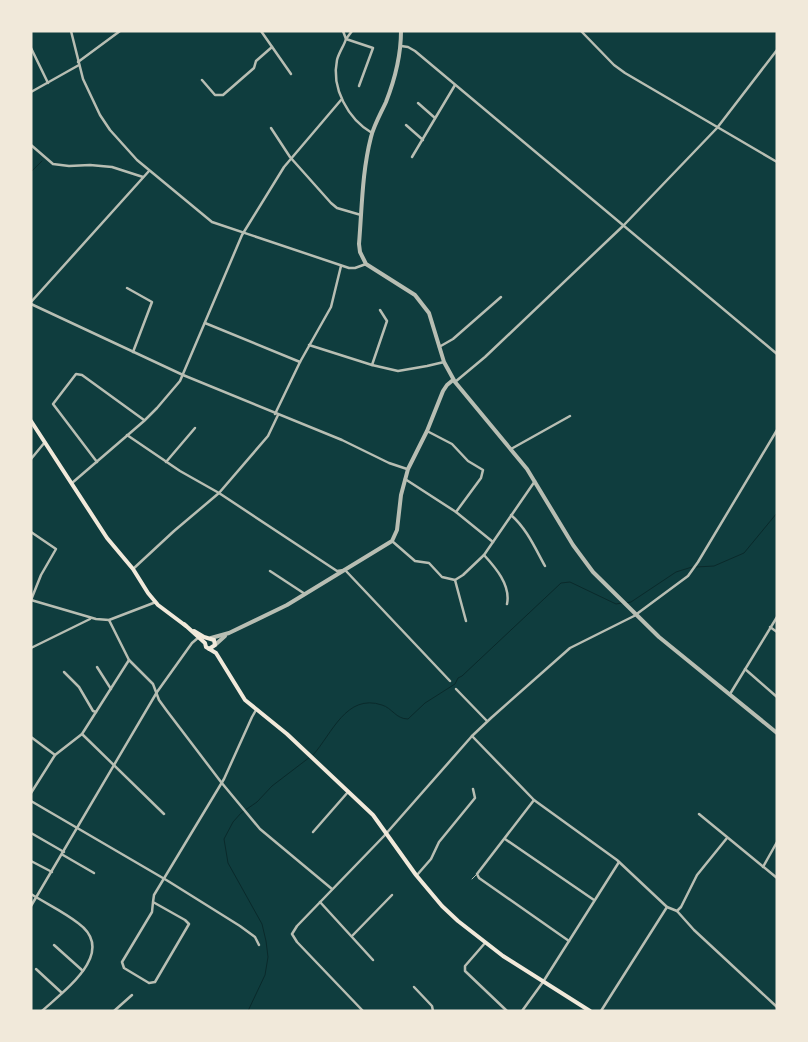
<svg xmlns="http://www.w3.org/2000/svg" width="808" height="1042" viewBox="0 0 808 1042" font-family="'Playfair Display',serif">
	<rect width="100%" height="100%" fill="#0f3d3e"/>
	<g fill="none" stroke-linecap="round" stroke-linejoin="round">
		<g stroke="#0a2a2b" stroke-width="1">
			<polyline points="31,172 42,161"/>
			<polyline points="696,567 714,566 744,553 777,513"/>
			<polyline points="626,603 631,602 676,572 692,567"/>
			<path d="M 313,755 C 332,734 346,693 382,705 C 392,708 396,719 408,719 L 425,703 L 455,684 L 458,678 L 462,676 L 561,583 L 570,582 L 616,604 L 622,603"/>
			<polyline points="248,1011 265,975 268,957 266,941 262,924 228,863 224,839 233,822 241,813 257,802 272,786 310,757"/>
		</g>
		<polyline stroke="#b8beb3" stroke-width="1" points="472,879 476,875"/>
		<g stroke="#b8beb3" stroke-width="2.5">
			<polyline points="71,31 83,79 100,115 110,130 137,160 212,222 349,268 355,268 366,264"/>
			<polyline points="261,31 291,74"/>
			<path d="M 343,31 L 346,39 C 344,46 339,52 337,60 C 331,88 348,119 372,133"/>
			<polyline points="352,31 346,39 373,48 359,86"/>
			<polyline points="581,31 614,65 625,73 777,162"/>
			<polyline points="401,46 408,47 415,51 777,354"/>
			<polyline points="31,48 48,83"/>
			<polyline points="78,62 120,31"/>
			<polyline points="202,80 215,95 223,95 254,68 256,61 272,47"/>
			<polyline points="31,92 79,65"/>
			<polyline points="418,103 435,118"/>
			<polyline points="406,125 423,140"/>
			<polyline points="271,128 290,157 331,203 337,208 361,215"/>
			<polyline points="31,145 53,164 69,166 90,165 112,167 143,177"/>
			<polyline points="412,157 455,85"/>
			<polyline points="127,288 152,302 133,352"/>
			<polyline points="31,302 149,171"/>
			<polyline points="31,304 183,375 342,440 389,463 407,469"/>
			<polyline points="205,323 300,362"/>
			<polyline points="309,345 372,365 398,371 427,366 444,362"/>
			<polyline points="439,347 453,339 501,297"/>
			<polyline points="372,365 387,321 380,310"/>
			<polyline points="455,382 485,357 623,226 717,128 777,50"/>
			<polyline points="275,414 300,362 331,307 341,266"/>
			<polyline points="427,431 452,444 468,461 483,470 481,478 456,512"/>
			<polyline points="127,435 180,471 219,493 337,571 344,570 346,571 450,681"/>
			<polyline points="511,449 570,416"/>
			<polyline points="31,459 45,442"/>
			<polyline points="97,462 53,404 76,374 82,375 144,420"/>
			<polyline points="166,462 195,428"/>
			<polyline points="405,479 456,512 493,542"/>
			<polyline points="72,483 144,421 157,408 180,381 242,235 284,167 341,100"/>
			<path d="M 511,515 C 527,529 535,548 545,566"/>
			<polyline points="31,532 56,549 41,575 31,600"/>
			<polyline points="392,541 415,561 429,563 442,577 455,580 463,575 484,555 535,481"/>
			<path d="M 484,555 C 495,567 511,585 507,604"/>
			<polyline points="133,569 174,531 219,493 268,436 278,415"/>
			<polyline points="270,571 305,594"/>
			<polyline points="455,580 466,621"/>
			<polyline points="31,600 96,619 109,620 156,602"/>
			<polyline points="109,620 129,660 153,684 159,700 167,711 221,782 260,829 332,889"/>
			<polyline points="770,627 777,632"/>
			<polyline points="31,648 90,619"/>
			<polyline points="97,667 111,689"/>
			<polyline points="745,669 777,697"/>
			<polyline points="64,672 79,687 93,711 96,712"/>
			<polyline points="456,689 487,721"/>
			<polyline points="730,694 777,617"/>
			<polyline points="82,734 164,814"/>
			<polyline points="472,736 534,800 617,860 667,907 677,911 694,930 777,1007"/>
			<polyline points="31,737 55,755"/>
			<polyline points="31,793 55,755 82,734 129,660"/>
			<polyline points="534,800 477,874 479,878 569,941"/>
			<polyline points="31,801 168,881 240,926 255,937 259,945"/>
			<polyline points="699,814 777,878"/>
			<polyline points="313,832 348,792"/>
			<polyline points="31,833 64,852"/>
			<polyline points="505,839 594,900"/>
			<polyline points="63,855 94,873"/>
			<polyline points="31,861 52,872"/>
			<polyline points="763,867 777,842"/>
			<polyline points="417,875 431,859 439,842 475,798 473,789"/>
			<path d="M 31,894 C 47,904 64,912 78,923 C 118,952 65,990 42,1011"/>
			<polyline points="153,902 152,912 122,962 124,968 149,983 155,982 189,924 185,920 153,902 154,895 224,779 252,717 256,710"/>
			<polyline points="320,902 373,960"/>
			<polyline points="31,906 157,692 192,643 199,637"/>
			<polyline points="677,911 681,907 697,875 727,838"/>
			<polyline points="352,936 392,895"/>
			<polyline points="485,943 465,966 465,971 507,1011"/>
			<polyline points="54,945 83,971"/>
			<polyline points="36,969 62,993"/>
			<polyline points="414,987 432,1006 433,1011"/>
			<polyline points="114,1011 132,995"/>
			<polyline points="363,1011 297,942 292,934 297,926 384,836 472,736 491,718 570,648 634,616 688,576 698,562 777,430"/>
			<polyline points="522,1011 543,982 619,862"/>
			<polyline points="601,1011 667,907"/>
		</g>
		<g stroke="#b8beb3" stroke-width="4">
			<path d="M 401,31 C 401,56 395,79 386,102 C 381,113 374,125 371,137 C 362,172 362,208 359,244 L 360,252 L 366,264 L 415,295 L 429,313 L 444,362 L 455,382 L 527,469 L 573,545 L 593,572 L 659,637 L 777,733"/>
			<polyline points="211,638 229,633 287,605 392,541 397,530 401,495 408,469 427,431 443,391 447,385 453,380"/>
			<polyline points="215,645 225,636"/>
		</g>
		<g stroke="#f1e9da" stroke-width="4">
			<polyline points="31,421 107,538 133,569 148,593 158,605 186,626"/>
			<polyline points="184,624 205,643 206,647 216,653 245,700 287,734 373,815 416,875 442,906 458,921 503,956 590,1011"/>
			<polyline points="194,631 204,637 214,640 215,645 209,649"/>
		</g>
	</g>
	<rect width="808" height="1042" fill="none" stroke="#f1e9da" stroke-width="65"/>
</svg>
